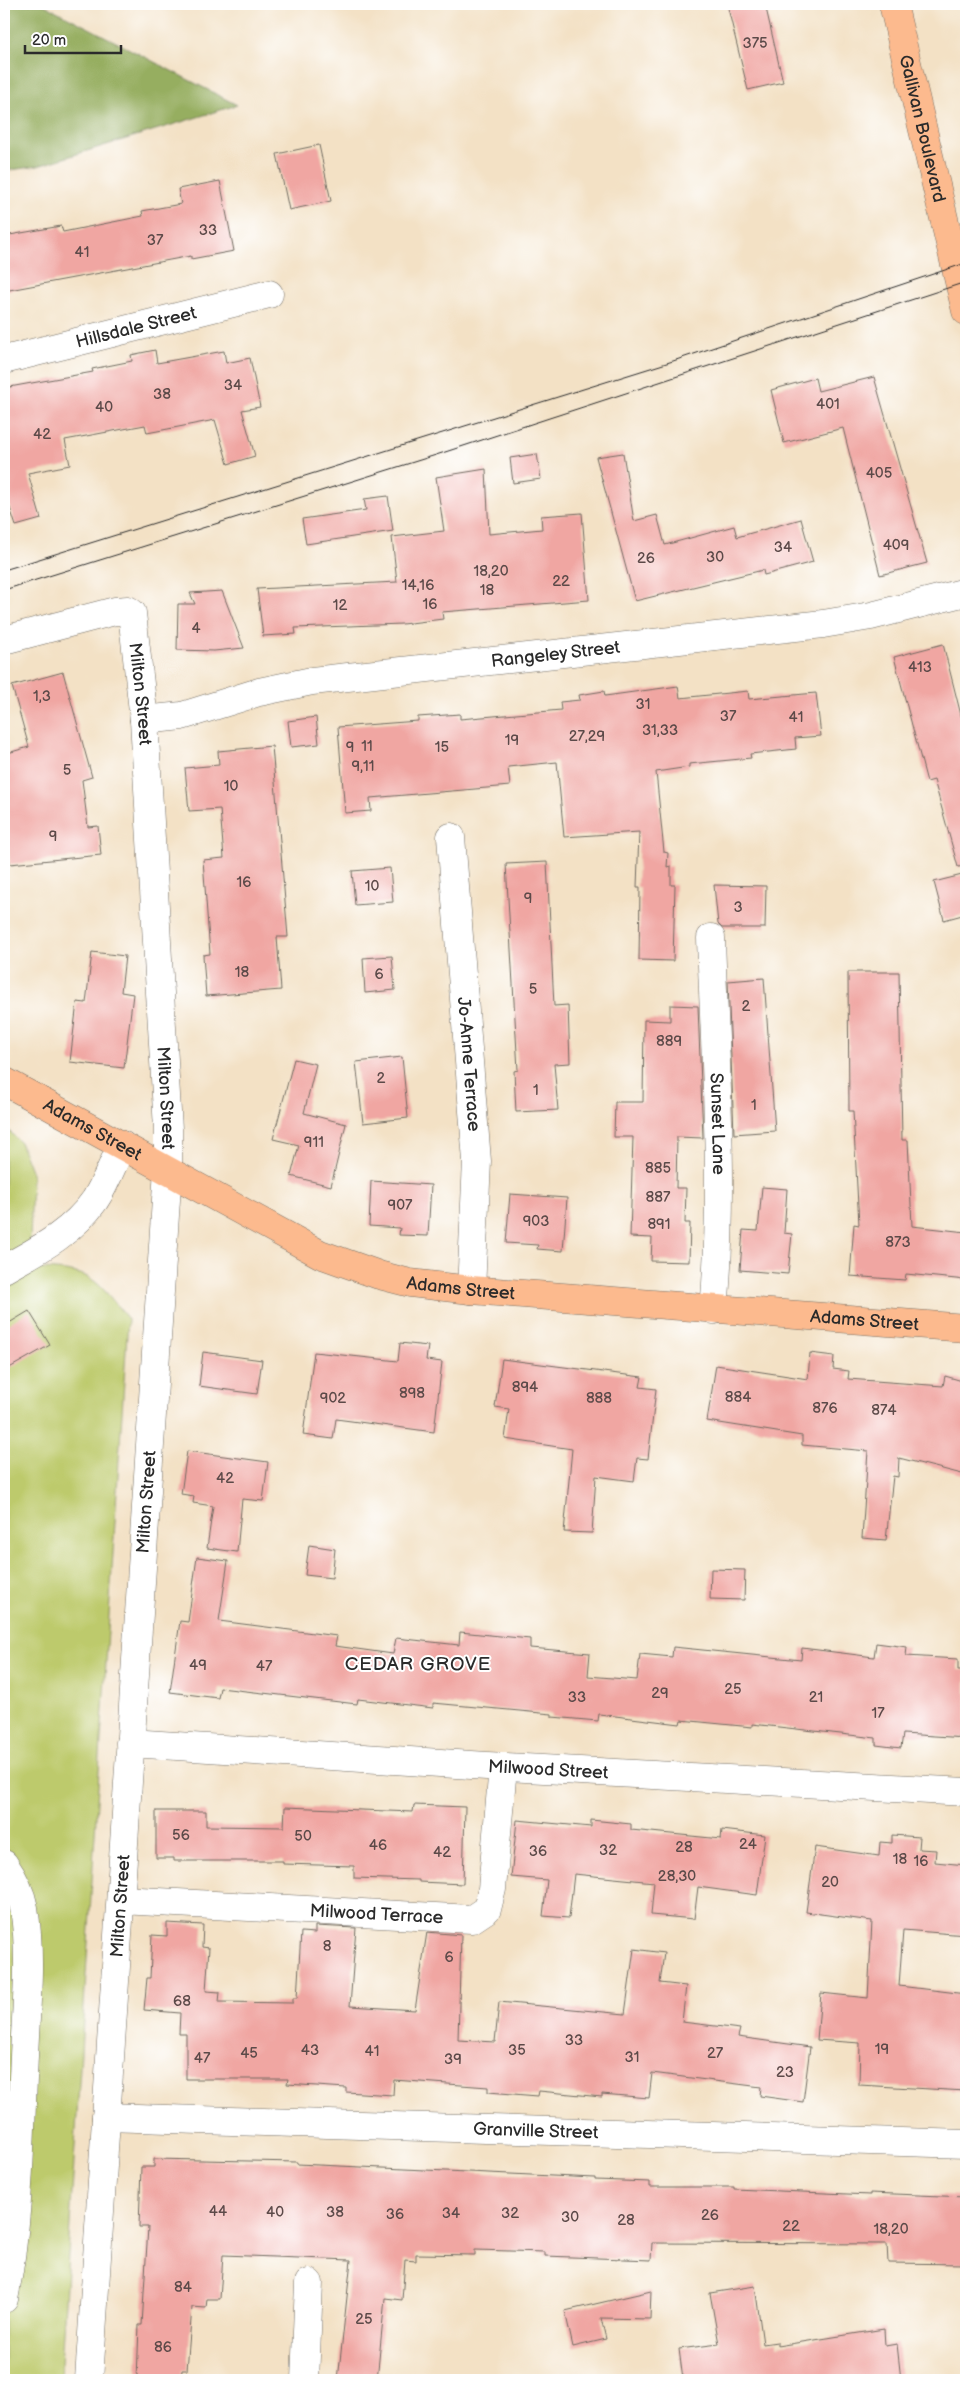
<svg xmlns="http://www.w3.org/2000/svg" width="970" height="2384" viewBox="0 0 970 2384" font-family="'Balsamiq Sans',sans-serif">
	<rect width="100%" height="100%" fill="#fff"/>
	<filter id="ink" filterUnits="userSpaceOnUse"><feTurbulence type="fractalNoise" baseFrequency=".02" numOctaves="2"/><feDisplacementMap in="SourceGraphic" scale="10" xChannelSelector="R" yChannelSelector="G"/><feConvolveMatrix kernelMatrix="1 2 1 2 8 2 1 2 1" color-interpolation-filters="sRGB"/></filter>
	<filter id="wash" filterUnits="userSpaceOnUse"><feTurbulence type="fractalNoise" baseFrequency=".0096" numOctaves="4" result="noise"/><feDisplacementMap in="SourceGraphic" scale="20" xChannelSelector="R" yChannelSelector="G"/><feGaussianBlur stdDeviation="1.12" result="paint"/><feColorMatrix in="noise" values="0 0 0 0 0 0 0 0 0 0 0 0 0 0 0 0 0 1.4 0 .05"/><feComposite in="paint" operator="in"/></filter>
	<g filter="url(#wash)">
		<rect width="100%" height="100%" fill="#f3e1c5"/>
		<path fill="#bdca6c" stroke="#747a4c" d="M 4,1126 L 20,1142 L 32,1173 L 30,1248 L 41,1269 C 96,1272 94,1278 128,1319 L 60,2380 L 4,2380 Z"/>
		<polygon fill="#96ae60" stroke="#606c46" points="4,4 43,4 237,105 38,166 4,171"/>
		<g id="blocks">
			<g fill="#f0a6a2">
				<polygon points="727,4 765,4 783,82 748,90"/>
				<polygon points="319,145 331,201 289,210 277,154"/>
				<polygon points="220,181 234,251 191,259 191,256 4,291 4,236 61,226 63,232 143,216 142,211 181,204 178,189"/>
				<polygon points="155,350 157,363 224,351 226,363 250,358 260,407 242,410 255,456 228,464 215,420 147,433 145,425 65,440 70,465 28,473 41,519 16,526 4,490 4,388 93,372 92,369 132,361 131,355"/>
				<polygon points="874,377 927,563 880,575 843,428 784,443 771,390 815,378 818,391"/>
				<polygon points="623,453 634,521 657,515 665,545 734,526 737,537 801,519 813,562 764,575 763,570 635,601 596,457"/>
				<polygon points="537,454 541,479 513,483 510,458"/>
				<polygon points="486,469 489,534 542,529 541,516 582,513 589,600 442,612 443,619 402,624 295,628 296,634 263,636 257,589 397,582 392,537 444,531 436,477"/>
				<polygon points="388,496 393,531 306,544 302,519 366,510 364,499"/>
				<polygon points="222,591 244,648 214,651 177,650 178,604 195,604 190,593"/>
				<polygon points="943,644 966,735 966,866 958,867 934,780 927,782 894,657"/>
				<polygon points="63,672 92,777 82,780 88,827 98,826 101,855 10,864 4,806 4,754 29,747 12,686"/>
				<polygon points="678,686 680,698 748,691 749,699 816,693 821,736 795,738 796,749 750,754 751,758 689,764 689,767 656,772 664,852 668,853 667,867 671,866 671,885 675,885 673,961 639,960 640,887 637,887 639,832 564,837 557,762 508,767 510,786 370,798 371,811 345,813 338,727 418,721 418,717 460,714 460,719 561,710 560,702 580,700 579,695 604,691 605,696"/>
				<polygon points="316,717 319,744 291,747 288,721"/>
				<polygon points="272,746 288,937 277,937 281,990 206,996 203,955 210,954 203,860 224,858 220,809 189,811 185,768 219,765 218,751"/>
				<polygon points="547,862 554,1006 568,1005 570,1063 554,1064 558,1110 516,1112 514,1071 518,1070 506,864"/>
				<polygon points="390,868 393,902 355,905 352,871"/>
				<polygon points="966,874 966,914 944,920 934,882"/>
				<polygon points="714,885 766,886 765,928 722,928 718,924"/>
				<polygon points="92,952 125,956 121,992 133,994 124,1068 70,1062 77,1002 86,1003"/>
				<polygon points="392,956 395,990 365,993 363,958"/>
				<polygon points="848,972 899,972 902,1140 908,1140 912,1226 966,1232 966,1280 906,1274 905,1280 850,1276 854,1224 859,1225 853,1111 849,1111"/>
				<polygon points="764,978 775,1131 734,1134 728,981"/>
				<polygon points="670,1005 698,1006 703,1138 677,1137 676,1188 686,1188 685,1223 690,1223 689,1262 651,1261 652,1238 630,1237 633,1137 614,1137 615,1102 643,1102 644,1020 670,1021"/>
				<polygon points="402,1057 408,1118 363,1123 356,1062"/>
				<polygon points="294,1059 316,1064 304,1113 346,1124 331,1186 291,1176 299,1145 273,1139"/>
				<polygon points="371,1181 431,1185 428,1236 399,1235 400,1228 369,1226"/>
				<polygon points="762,1187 787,1189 784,1233 792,1234 788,1274 740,1270 743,1230 758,1231"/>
				<polygon points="510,1194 567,1198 563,1251 537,1249 538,1245 506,1243"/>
				<polygon points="29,1311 50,1345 4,1371 4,1326"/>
				<polygon points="400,1343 428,1346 426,1360 442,1362 434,1432 336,1419 333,1439 303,1435 314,1352 398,1361"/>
				<polygon points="203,1352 262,1360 257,1394 199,1386"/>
				<polygon points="810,1353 834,1356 833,1369 849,1371 848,1379 943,1386 945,1376 966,1382 966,1475 899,1458 898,1477 893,1476 886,1540 862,1538 868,1451 802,1445 802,1436 707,1421 716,1365 808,1379"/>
				<polygon points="502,1359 642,1377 640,1387 656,1389 648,1459 637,1458 634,1481 596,1476 592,1533 564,1532 572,1449 505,1439 509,1409 495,1407"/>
				<polygon points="187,1451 268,1462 263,1501 242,1499 237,1552 207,1548 213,1506 193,1503 194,1496 181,1494"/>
				<polygon points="309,1545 335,1549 332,1578 305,1575"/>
				<polygon points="197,1557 228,1561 219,1621 337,1636 335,1646 393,1654 396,1638 459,1645 460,1632 530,1639 530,1648 590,1653 588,1676 637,1680 640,1654 672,1657 673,1647 801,1660 802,1648 874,1657 876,1643 907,1647 906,1656 958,1659 958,1670 966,1670 966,1738 903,1734 901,1748 876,1745 876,1738 752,1724 752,1727 681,1720 680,1724 599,1714 598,1721 552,1717 552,1714 433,1703 433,1708 358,1699 357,1704 220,1688 218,1698 170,1692 180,1621 188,1622"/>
				<polygon points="711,1569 745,1570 744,1600 710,1599"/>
				<polygon points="414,1805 465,1807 463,1884 419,1882 419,1880 354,1878 354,1866 283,1864 283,1861 174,1861 174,1858 156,1858 156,1811 206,1811 206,1826 284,1827 285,1807 413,1812"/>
				<polygon points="517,1820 591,1827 591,1820 631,1824 631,1830 721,1839 722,1830 765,1835 757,1895 698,1887 694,1919 651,1915 654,1882 574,1874 569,1918 543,1916 547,1880 511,1877"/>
				<polygon points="892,1835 920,1837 919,1849 936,1850 935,1862 966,1865 966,1935 903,1930 899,1986 966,1994 966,2091 859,2085 860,2043 817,2040 821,1993 868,1998 872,1921 806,1912 815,1847 879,1856 880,1842 892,1843"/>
				<polygon points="167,1923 203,1925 202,1947 209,1948 206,1991 220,1992 219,2002 293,2003 293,1998 297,1998 301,1932 315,1933 315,1926 356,1928 350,2006 415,2010 427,1932 461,1935 458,2040 495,2042 499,2002 625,2014 634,1949 664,1953 660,1983 686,1986 682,2022 740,2029 738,2037 810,2047 803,2102 760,2096 761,2087 652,2073 649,2098 602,2094 602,2097 539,2091 538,2096 488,2092 488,2087 394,2080 393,2095 346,2092 346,2088 287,2084 288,2079 186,2079 186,2034 179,2034 180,2013 144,2010 147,1978 150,1978 152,1935 167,1936"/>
				<polygon points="154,2159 297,2162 297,2164 595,2178 595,2180 650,2182 650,2187 734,2187 734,2189 870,2195 870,2193 966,2197 966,2264 888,2263 887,2244 652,2243 651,2260 545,2256 545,2252 475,2250 475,2255 416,2254 416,2261 405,2260 402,2300 385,2298 377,2380 338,2380 351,2260 223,2255 220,2299 207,2299 206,2308 192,2307 187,2370 182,2370 181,2380 137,2380 139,2325 142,2325 148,2227 139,2227 141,2167 154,2167"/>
				<polygon points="755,2286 763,2344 777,2342 777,2346 884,2329 885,2346 897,2344 901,2380 683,2380 679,2349 719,2344 710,2293"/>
				<polygon points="651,2291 650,2319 601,2318 606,2339 573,2347 565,2311"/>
			</g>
		</g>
	</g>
	<g filter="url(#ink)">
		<use href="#blocks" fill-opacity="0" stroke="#716b61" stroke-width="1"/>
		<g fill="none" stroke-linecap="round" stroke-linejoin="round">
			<defs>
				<g id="minor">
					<path id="s1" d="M 4,360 L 269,294"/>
					<path id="s2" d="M 4,640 L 115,611 L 128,610 L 132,613 L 144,720 L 168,1129 L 168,1169 L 89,2380"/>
					<path id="s3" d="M 144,720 L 182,716 L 259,692 L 312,681 L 823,624 L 871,616 L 966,592"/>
					<path id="s4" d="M 451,837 L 477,1161 L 471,1290"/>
					<path id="s5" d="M 711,938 C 715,1061 725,1188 714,1310"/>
					<path d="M 4,1269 C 38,1250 72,1233 95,1200 C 106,1183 113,1163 122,1145"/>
					<path id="s6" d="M 130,1743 L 487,1766 L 966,1792"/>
					<path d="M 4,1864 C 13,1877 21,1892 24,1908 C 32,1957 26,2008 24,2056 C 20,2138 20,2219 4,2299"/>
					<path id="s7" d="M 121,1900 L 472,1919 L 487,1909 L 492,1889 L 503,1767"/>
					<path id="s8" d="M 106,2117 L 966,2144"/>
					<polyline points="305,2380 309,2283"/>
				</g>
				<g id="major">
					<path id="s9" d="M 4,1081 L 320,1254 L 379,1275 L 410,1283 L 471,1290 L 966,1328"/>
				</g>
				<g id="highway">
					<path id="s10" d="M 893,4 L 966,311"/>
				</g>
			</defs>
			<use href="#minor" stroke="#716b61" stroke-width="29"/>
			<use href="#major" stroke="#716b61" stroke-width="29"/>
			<use href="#highway" stroke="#716b61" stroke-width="29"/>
			<use href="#minor" stroke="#fff" stroke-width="28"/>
			<use href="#major" stroke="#fcba8e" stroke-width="28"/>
			<use href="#highway" stroke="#fcba8e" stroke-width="28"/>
			<g stroke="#2b2b2b" stroke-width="1">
				<polyline points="4,570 673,361 966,263"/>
				<polyline points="4,590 436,455 966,282"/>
			</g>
		</g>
	</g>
	<g text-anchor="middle" stroke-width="4" stroke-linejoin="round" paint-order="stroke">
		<g font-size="15" fill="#5c4a49">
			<text x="755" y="48">375</text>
			<text x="208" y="235">33</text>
			<text x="155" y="245">37</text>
			<text x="82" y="257">41</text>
			<text x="233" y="390">34</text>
			<text x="162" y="399">38</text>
			<text x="828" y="409">401</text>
			<text x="104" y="412">40</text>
			<text x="42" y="439">42</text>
			<text x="879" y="478">405</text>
			<text x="896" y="550">409</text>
			<text x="783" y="552">34</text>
			<text x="715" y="562">30</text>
			<text x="646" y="563">26</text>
			<text x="491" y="576">18,20</text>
			<text x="561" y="586">22</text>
			<text x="418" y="590">14,16</text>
			<text x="487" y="595">18</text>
			<text x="430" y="609">16</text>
			<text x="340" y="610">12</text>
			<text x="196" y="633">4</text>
			<text x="920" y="672">413</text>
			<text x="42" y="701">1,3</text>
			<text x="643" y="709">31</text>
			<text x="728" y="721">37</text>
			<text x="796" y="722">41</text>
			<text x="660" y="735">31,33</text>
			<text x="587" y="741">27,29</text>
			<text x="512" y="745">19</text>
			<text x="367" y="751">11</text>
			<text x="350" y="752">9</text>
			<text x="442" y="752">15</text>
			<text x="363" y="771">9,11</text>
			<text x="67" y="775">5</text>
			<text x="231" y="791">10</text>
			<text x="53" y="841">9</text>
			<text x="244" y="887">16</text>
			<text x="372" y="891">10</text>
			<text x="528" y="903">9</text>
			<text x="738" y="912">3</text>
			<text x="242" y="977">18</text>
			<text x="379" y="979">6</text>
			<text x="533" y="994">5</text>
			<text x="746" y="1011">2</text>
			<text x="669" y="1046">889</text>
			<text x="381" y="1083">2</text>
			<text x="536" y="1095">1</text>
			<text x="754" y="1110">1</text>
			<text x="314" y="1147">911</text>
			<text x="658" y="1173">885</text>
			<text x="658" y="1202">887</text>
			<text x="400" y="1210">907</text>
			<text x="536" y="1226">903</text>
			<text x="659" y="1229">891</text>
			<text x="898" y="1247">873</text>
			<text x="525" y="1392">894</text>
			<text x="412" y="1398">898</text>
			<text x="738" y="1402">884</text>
			<text x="333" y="1403">902</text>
			<text x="599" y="1403">888</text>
			<text x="825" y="1413">876</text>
			<text x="884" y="1415">874</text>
			<text x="225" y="1483">42</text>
			<text x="198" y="1670">49</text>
			<text x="264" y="1671">47</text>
			<text x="733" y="1694">25</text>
			<text x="660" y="1698">29</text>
			<text x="577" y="1702">33</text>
			<text x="816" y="1702">21</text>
			<text x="878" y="1718">17</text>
			<text x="181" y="1840">56</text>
			<text x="303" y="1841">50</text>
			<text x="748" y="1849">24</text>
			<text x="378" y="1850">46</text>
			<text x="684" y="1852">28</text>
			<text x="608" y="1855">32</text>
			<text x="538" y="1856">36</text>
			<text x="442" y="1857">42</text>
			<text x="900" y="1864">18</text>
			<text x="921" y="1866">16</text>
			<text x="677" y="1881">28,30</text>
			<text x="830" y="1887">20</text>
			<text x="327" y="1951">8</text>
			<text x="449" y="1962">6</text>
			<text x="182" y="2006">68</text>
			<text x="574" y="2045">33</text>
			<text x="882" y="2054">19</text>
			<text x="310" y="2055">43</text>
			<text x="517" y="2055">35</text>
			<text x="372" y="2056">41</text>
			<text x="249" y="2058">45</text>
			<text x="715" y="2058">27</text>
			<text x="632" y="2062">31</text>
			<text x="202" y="2063">47</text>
			<text x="453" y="2064">39</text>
			<text x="785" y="2077">23</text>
			<text x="218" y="2216">44</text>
			<text x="275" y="2217">40</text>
			<text x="335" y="2217">38</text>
			<text x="451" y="2218">34</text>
			<text x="510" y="2218">32</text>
			<text x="395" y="2219">36</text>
			<text x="710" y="2220">26</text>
			<text x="570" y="2222">30</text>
			<text x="626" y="2225">28</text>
			<text x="791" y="2231">22</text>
			<text x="891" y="2234">18,20</text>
			<text x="183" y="2292">84</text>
			<text x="364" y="2324">25</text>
			<text x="163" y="2352">86</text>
		</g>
		<g font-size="18" fill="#2b2b2b" stroke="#fff">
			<text dy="6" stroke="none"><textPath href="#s10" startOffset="128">Gallivan Boulevard</textPath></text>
			<text dy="6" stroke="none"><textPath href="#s1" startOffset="136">Hillsdale Street</textPath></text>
			<text dy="6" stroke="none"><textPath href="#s3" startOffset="418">Rangeley Street</textPath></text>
			<text dy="6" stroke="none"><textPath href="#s2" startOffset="214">Milton Street</textPath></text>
			<text dy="6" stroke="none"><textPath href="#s4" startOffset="228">Jo-Anne Terrace</textPath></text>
			<text dy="6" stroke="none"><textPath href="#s2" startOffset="619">Milton Street</textPath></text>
			<text dy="6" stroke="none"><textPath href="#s5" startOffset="186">Sunset Lane</textPath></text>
			<text dy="6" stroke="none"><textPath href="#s9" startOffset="101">Adams Street</textPath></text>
			<text dy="6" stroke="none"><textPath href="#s9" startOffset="506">Adams Street</textPath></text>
			<text dy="6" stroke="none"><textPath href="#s9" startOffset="911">Adams Street</textPath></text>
			<text transform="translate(146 1502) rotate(-86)" y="6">Milton Street</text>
			<text dy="6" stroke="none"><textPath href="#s6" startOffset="419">Milwood Street</textPath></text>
			<text transform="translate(120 1906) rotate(-86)" y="6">Milton Street</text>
			<text dy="6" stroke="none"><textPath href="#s7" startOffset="256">Milwood Terrace</textPath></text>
			<text dy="6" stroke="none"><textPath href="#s8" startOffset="430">Granville Street</textPath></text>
		</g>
		<g font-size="19" letter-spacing="1" fill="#2b2b2b" stroke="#fff">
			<text x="418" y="1670">CEDAR GROVE</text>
		</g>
	</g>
	<rect width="970" height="2384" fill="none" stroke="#fff" stroke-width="20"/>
	<path d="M25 45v8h96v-8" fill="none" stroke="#2b2b2b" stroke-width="2.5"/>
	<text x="32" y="45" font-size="15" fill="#2b2b2b" stroke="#ffffff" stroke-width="4" paint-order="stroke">20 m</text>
</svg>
